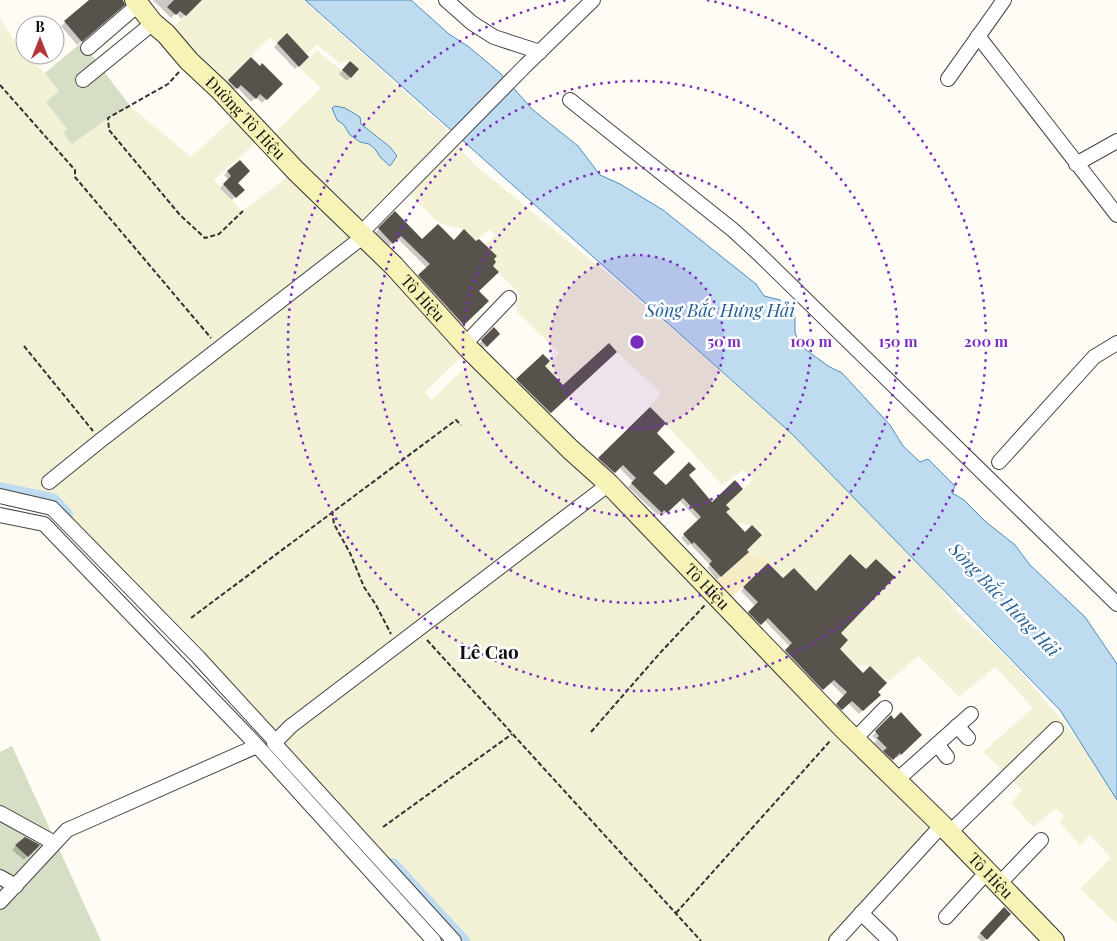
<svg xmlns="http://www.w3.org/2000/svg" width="1117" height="941" viewBox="0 0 1117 941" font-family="'Playfair Display',serif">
	<rect width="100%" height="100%" fill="#fefcf4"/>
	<g fill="#f2f1d6">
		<polygon points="202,0 303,0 445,128 452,140 475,165 618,282 792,434 933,578 960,615 998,648 1033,686 1117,787 1117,924 1080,889 1111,858 1090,835 1080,845 1059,822 1064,816 1056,808 1033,827 1011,803 1022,790 983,752 1033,708 995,667 959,697 918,656 887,683 870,666 855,664 840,649 848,640 841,633 895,577 876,559 866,569 850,554 817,591 794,568 786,575 778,573 761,557 751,556 747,550 764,533 760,529 758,531 752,525 735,522 726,512 730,509 726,505 754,479 743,470 722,485 650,407 661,393 617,352 563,385 545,366 559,353 516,311 519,308 514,303 521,296 493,266 496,262 481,249 495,235 489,229 476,241 464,229 439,223 404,189 364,229 273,135 321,88 299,67 317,51 351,78 359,69 350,61 340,63 317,45 306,54 287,34 277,43 270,37 219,89 166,34"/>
		<polygon points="0,19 23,54 45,73 60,91 108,118 130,106 191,157 240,112 263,136 214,180 242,211 296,171 469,349 425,392 432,400 476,357 942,825 836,941 454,941 274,743 51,512 0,501"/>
	</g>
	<polygon fill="#f5ecc5" points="749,552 751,556 761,557 768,563 731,598 716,582"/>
	<g fill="#d6dfc6">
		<polygon points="82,42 130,106 108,118 72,144 63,133 67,129 46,102 59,91 45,73"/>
		<polygon points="12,746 101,941 0,941 0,752"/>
	</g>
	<g fill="#bedbf0" stroke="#4c8dc0">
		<polygon points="305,0 411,0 449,34 469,47 500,73 533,110 578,146 600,175 620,184 663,210 756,284 764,296 780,300 795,315 795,332 798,341 805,349 828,366 842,373 890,425 903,446 920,462 928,459 955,486 952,493 964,500 986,522 1015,545 1030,565 1085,617 1117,664 1117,800 1060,710 792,434"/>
		<polygon points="335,106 345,108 360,117 361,124 390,147 397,156 390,166 380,157 375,149 369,144 360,142 350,135 344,125 337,120 332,108"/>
	</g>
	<g fill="#0003">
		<polygon points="91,0 123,0 119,8 77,45 61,26"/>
		<polygon points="153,0 200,0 181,19 176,13 171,18"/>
		<polygon points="287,35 308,57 295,69 274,47"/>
		<polygon points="251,58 281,84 262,103 256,97 251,102 237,87 233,91 225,84"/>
		<polygon points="350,62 358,69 347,81 339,74"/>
		<polygon points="240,161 236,183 243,190 232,200 220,188 229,180 224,175"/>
		<polygon points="395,213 422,241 454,241 492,259 477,291 487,301 459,328 416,279 427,268 397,238 389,246 375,233"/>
		<polygon points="494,328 499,334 483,349 478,345"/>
		<polygon points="615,352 547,416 514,383 543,356 543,366 563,387"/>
		<polygon points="650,409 655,433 651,473 666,487 688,475 712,504 724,505 725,512 747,552 717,580 707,568 710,565 690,544 688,546 681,538 699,521 679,500 663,515 660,513 658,515 628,487 633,482 619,467 611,475 595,462"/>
		<polygon points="768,565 840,633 838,649 879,695 859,714 848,703 838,712 834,708 844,696 830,682 819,692 782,654 790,647 764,620 757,627 745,616 755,606 741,591"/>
		<polygon points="891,717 894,721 921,735 897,758 895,756 888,763 881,755 884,752 874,743 877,740 872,736"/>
		<polygon points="21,841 38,845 24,860 12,850"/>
		<polygon points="1004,909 1010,914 984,941 981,941 977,937"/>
	</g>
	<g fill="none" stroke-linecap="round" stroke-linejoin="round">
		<g stroke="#bedbf0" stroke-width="12">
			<polyline points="0,488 53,499 67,514"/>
			<polyline points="393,864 464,941"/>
		</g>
	</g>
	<g fill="#58524d">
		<polygon points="89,0 123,0 125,5 82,42 64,21"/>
		<polygon points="174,0 202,0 186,16 180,11 176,15 167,7"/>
		<polygon points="287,33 309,57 299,67 277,43"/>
		<polygon points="251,57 260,66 262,63 283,84 267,100 260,94 256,99 241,85 237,89 228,80"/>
		<polygon points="350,61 359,69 351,78 342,70"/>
		<polygon points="240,160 250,171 238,183 245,190 236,198 223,184 231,176 227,171"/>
		<polygon points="395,211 422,239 438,224 454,240 464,229 476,241 479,239 497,256 494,259 496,262 493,266 499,272 479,291 489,301 464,325 418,275 430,264 401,236 393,244 378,228"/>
		<polygon points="494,327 500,334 487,347 481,340"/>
		<polygon points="609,343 617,352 551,413 516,379 543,354 550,361 545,366 563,385"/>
		<polygon points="650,407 666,423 657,433 675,452 653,473 666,485 689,462 696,469 689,475 712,502 735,480 743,489 726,505 730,509 726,512 745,532 752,525 762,535 747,550 749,552 721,577 709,564 712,561 694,542 692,544 683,534 701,517 683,498 667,513 664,510 662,513 631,483 636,478 623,465 615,473 598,458"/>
		<polygon points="850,554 866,569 876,559 895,577 841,633 848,640 840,649 863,673 870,666 887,683 878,692 881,695 863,711 852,701 842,710 836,704 847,692 834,680 823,690 785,650 792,643 768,618 761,625 748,612 758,602 743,587 768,563 783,578 794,568 816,591"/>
		<polygon points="901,712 922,735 901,755 900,753 893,760 883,751 887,748 877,738 879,736 875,731 891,715 894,719"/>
		<polygon points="25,837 40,845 28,857 15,845"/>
		<polygon points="1004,907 1011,914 987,940 980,933"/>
	</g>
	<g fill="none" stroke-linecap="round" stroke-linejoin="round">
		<defs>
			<g id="street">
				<polyline points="446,0 472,23 494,37 540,52"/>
				<polyline points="978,36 1117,215"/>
				<polyline points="88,48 139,4"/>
				<polyline points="948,79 1004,0"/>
				<polyline points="83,80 153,23"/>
				<polyline points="570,100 733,230 758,253 1117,604"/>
				<polyline points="1076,164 1117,141"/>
				<polyline points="361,233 525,66 593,0"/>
				<polyline points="464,345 509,298"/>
				<polyline points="999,462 1094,357 1117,343"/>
				<polyline points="49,482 101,440 364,236"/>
				<polyline points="0,496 52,508 198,657 275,741"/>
				<polyline points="0,515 44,524 249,737 434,941"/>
				<polyline points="957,726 968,738"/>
				<polyline points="855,739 885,708"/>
				<polyline points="937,744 947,757"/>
				<polyline points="897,780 971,714"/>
				<polyline points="0,813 49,840 51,846"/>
				<polyline points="949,833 1056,729"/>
				<polyline points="0,877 16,886"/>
				<polyline points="999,884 1041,840"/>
				<polyline points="0,902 67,830 257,746"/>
				<polyline points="861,913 890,941"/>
				<polyline points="946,917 987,872"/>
				<polyline points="454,941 274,743 291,726 609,484"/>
				<polyline points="836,941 942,825"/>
			</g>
			<g id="secondary">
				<path id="s1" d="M 135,0 L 153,23 L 166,34 L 189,61 L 219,89 L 296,171 L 394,266 L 469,349 L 570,449 L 609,484 L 842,727 L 942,825 L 1054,941"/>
			</g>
		</defs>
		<use href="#street" stroke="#434343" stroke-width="16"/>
		<use href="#secondary" stroke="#323232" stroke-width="22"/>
		<g stroke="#323232" stroke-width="2" stroke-dasharray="5 2.5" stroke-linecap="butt">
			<polyline points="179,72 168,84 108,118 109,130 180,215 205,238 219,234 243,211"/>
			<polyline points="0,85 75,170 75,177 211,338"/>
			<polyline points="24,346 93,431"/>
			<polyline points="332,511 334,524 350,553 364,587 376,605 391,634"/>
			<polyline points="191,618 456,420 461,425"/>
			<polyline points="427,640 701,941"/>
			<polyline points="591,732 660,653 705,605"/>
			<polyline points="383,827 512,734"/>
			<polyline points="676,913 831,740"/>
		</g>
		<use href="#street" stroke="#fff" stroke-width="14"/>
		<use href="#secondary" stroke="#f7f2b6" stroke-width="20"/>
	</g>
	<circle cx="637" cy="342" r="87" fill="#7b2cbf" fill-opacity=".12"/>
	<g fill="none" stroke="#7b2cbf" stroke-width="2.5" stroke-dasharray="2.5 5">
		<circle cx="637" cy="342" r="87"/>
		<circle cx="637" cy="342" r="174"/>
		<circle cx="637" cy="342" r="261"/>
		<path d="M707 0A349 349 0 1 1 567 0"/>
	</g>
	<g text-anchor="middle" stroke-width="5" stroke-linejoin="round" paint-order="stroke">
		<g font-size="16" fill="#101010" stroke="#fff">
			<text dy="6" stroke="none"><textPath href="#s1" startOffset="162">Đường Tô Hiệu</textPath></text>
			<text dy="6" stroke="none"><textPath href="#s1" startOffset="415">Tô Hiệu</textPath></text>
			<text dy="6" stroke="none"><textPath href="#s1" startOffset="820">Tô Hiệu</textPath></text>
			<text dy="6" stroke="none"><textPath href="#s1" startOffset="1225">Tô Hiệu</textPath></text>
		</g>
		<g font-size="18" font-style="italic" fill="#256096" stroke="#fff">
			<text x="720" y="317">Sông Bắc Hưng Hải</text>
			<text transform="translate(1004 600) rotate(46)" y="6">Sông Bắc Hưng Hải</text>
		</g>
		<g font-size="19" font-weight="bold" fill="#101010" stroke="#fff">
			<text x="489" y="659">Lê Cao</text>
		</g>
	</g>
	<circle cx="637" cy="342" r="8" fill="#7b2cbf" stroke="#fff" stroke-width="2.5"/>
	<g font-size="15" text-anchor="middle" font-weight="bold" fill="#7b2cbf" stroke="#fff" stroke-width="5" stroke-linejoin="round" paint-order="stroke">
		<text x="724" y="347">50 m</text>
		<text x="811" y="347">100 m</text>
		<text x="898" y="347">150 m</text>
		<text x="986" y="347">200 m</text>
	</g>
	<g transform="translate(40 40)"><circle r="24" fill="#ffffff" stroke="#9f9f9f"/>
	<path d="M0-4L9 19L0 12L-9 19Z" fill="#b23637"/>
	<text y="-8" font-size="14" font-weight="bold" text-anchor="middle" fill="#101010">B</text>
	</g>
</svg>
